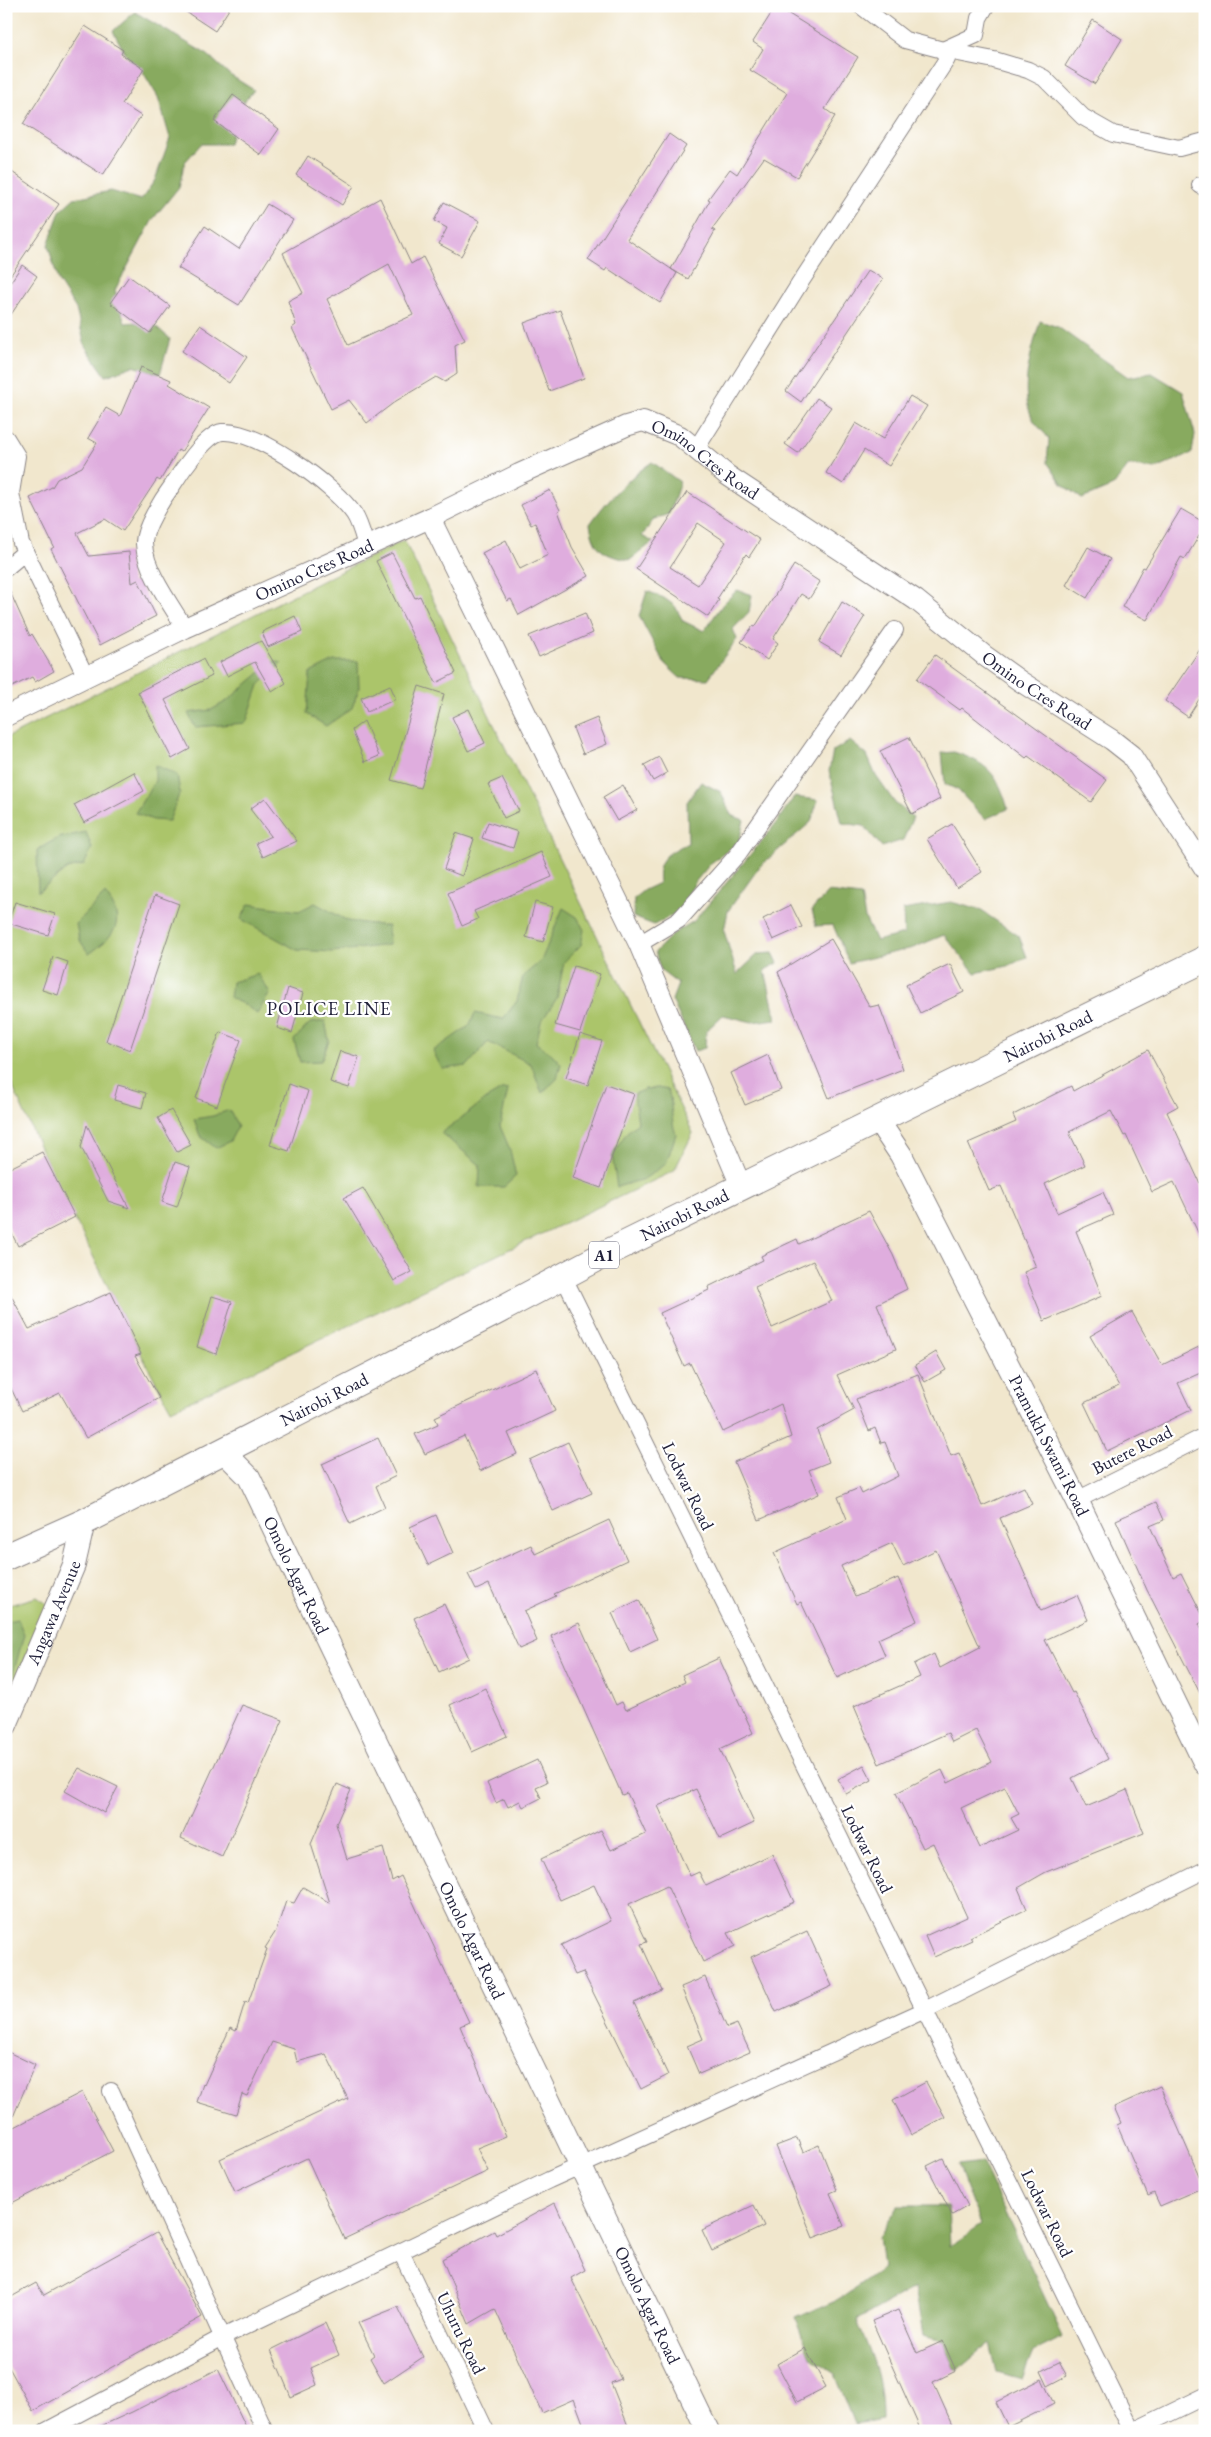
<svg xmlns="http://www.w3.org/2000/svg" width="1211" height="2437" viewBox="0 0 1211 2437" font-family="'EB Garamond',serif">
	<rect width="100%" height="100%" fill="#fff"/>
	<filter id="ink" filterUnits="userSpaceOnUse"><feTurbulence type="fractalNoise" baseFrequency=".02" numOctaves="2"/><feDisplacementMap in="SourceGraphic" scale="10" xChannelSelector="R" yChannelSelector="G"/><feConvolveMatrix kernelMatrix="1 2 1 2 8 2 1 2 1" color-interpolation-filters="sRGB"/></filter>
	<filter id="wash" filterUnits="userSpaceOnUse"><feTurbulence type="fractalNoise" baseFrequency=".0096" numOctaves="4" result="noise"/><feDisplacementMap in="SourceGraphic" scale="20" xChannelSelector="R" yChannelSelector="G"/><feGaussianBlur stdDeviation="1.12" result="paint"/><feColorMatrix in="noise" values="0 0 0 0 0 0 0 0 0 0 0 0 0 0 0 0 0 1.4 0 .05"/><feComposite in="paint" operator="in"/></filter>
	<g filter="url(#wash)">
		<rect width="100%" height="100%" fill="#f1e7cd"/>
		<g fill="#abc56b" stroke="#667453">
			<polygon points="404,540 693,1133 674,1171 171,1410 141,1354 42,1152 6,1072 6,738"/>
			<polygon points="37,1597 50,1606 6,1702 6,1606"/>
		</g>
		<g fill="#88aa5f" stroke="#55664d">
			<polygon points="135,12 208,55 230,75 254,90 237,110 229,144 201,144 185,162 179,187 153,219 115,290 125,323 150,321 170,339 160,374 133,366 106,376 85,346 76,309 58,281 48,245 60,211 74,198 111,191 141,200 155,180 170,138 158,97 143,72 126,55 113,31"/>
			<path d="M 1040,321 L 1058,327 L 1128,377 L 1152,373 L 1183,392 L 1195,434 L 1192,453 L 1155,469 L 1129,465 L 1113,486 L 1082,499 L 1063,485 L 1047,462 L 1049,439 C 1045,433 1038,427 1034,421 C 1017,392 1032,351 1040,321 Z"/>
			<path d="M 652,462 L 680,482 L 669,514 L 654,519 L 642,536 L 653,542 L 630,560 C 605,556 594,551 590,524 C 607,500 627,479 652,462 Z"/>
			<polygon points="737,590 752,595 749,612 733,629 737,639 708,679 680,678 664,663 639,616 647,591 664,598 675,606 683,621 704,631 723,604"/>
			<polygon points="274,661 282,663 259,685 246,723 195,727 188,713 211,710 227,701"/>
			<polygon points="334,661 358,661 359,688 352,708 326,726 307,714 310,673"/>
			<polygon points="850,741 867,755 876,776 895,803 913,817 903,840 882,847 864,826 842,823 829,771 833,751"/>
			<path d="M 954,752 C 988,763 998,774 1008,809 L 985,819 L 958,790 L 945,784 L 942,753 Z"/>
			<polygon points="155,765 177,775 180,792 169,821 153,820 135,813 155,781"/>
			<path d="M 701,782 L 721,792 L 731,815 L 744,820 L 739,842 L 711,863 L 696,881 L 678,912 L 654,925 L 633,917 L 634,898 L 644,890 L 659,883 C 656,858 668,853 688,843 L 687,802 Z"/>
			<polygon points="794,797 818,800 811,822 760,866 728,911 724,931 737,974 758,954 773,953 778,963 765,970 776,1019 752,1022 723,1015 706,1031 705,1048 695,1051 672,1000 678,984 661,971 655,952 674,933 694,921 771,830"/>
			<polygon points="86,832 92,848 84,865 67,869 38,892 37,850 58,838"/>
			<polygon points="828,892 861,896 865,918 876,941 904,934 903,910 951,902 980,910 1019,936 1027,957 1008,966 975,973 944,935 913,948 849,963 833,925 816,926 812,910"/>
			<path d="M 105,894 C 128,922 114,936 89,954 L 79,939 L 76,924 Z"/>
			<polygon points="315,903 348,921 388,926 389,945 332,952 297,950 241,919 249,904 299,911"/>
			<polygon points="563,908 577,917 584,930 581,945 564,962 557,998 541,1022 536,1043 553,1055 561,1064 557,1079 542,1093 531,1064 488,1042 467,1066 442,1069 433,1051 469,1026 475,1013 503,1019 517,1001 523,976 541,961"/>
			<polygon points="258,974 270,993 257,1014 245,1005 230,998 232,982"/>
			<polygon points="325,1021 329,1041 321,1061 300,1062 294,1040 310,1023"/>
			<path d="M 658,1088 L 668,1090 C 673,1105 670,1119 676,1134 L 666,1164 L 644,1179 L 617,1187 L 612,1155 L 627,1132 L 638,1123 L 634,1094 L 645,1089 Z"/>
			<polygon points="503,1089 508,1090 500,1126 510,1150 516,1176 504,1187 479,1187 480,1165 441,1133 488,1098"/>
			<polygon points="229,1110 238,1126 230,1141 216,1148 200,1136 194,1119 213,1116"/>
			<polygon points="18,1619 24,1635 6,1699 6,1621"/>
			<path d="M 982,2162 L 1063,2337 L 1033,2352 L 1022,2379 L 997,2372 L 990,2343 L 956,2371 L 943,2341 L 923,2336 L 915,2287 L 857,2320 C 873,2357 882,2378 882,2419 L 855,2424 L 835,2374 L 810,2357 L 795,2318 L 840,2298 L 883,2268 L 879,2237 L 898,2206 L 948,2206 L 950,2246 L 981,2225 L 958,2165 Z"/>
		</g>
		<g id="blocks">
			<g fill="#dfadde" fill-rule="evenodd">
				<polygon points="177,6 231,6 215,31"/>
				<polygon points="776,6 858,57 825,109 835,116 797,177 764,158 712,229 715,231 688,279 671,269 710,200 708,199 730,169 737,174 787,93 750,70 763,49 753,42"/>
				<polygon points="1093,20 1122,39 1095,84 1065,66"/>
				<polygon points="85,26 123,50 121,54 144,69 122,104 141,116 103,175 23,124"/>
				<polygon points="233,95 279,129 261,155 214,121"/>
				<polygon points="669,134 686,146 627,239 677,273 660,303 607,268 605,271 588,260"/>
				<polygon points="308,156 354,186 342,205 296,175"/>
				<polygon points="6,168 59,204 6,282"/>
				<path d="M 380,198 L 411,264 L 423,257 L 465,340 L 455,345 L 457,374 L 445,382 L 436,377 L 396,401 L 367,423 L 349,400 L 331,409 L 292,328 L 296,325 L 288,301 L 303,293 L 283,253 ZM 389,264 L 413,315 L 348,345 L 327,299 Z"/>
				<polygon points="444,202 480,221 461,256 439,244 447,228 434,221"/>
				<polygon points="267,204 293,220 239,305 178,268 205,226 239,249"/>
				<polygon points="22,265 37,276 6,322 6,289"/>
				<polygon points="868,270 883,279 801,402 786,391"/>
				<polygon points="129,276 170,306 150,333 110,303"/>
				<polygon points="560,310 584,378 549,391 524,323"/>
				<polygon points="200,325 247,357 229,383 182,351"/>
				<polygon points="141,367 171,380 169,384 209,408 181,452 178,450 160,481 157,479 123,531 105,519 77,533 89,556 129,552 132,583 138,580 156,616 100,645 51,549 54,547 30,498 52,487 57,479 82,467 97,443 88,438 106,408 120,416"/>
				<polygon points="910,396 927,406 889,466 864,450 843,484 826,473 856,423 883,439"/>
				<polygon points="817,398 831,407 798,453 785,444"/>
				<polygon points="550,490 560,510 558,511 572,547 589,576 519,615 511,599 507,601 482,553 506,540 520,569 548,555 535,523 531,525 521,505"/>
				<path d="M 687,492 L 760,540 L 749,557 L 746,554 L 717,599 L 719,600 L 708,617 L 636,569 ZM 698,523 L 726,542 L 698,585 L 670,567 Z"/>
				<polygon points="1181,509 1205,523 1205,526 1185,559 1181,557 1147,620 1122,607 1143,567 1145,568"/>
				<polygon points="1088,547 1110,559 1087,598 1066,585"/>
				<polygon points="392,553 415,598 420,596 456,673 436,683 376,561"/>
				<polygon points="794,565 820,582 809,599 801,594 773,639 778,643 767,660 741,642 753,626 755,627"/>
				<polygon points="6,583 30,636 32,634 54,671 35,682 32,677 6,690"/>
				<polygon points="842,602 865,616 841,655 819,642"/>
				<polygon points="585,613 593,633 539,657 529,636"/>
				<polygon points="295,616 302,632 268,647 262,632"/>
				<polygon points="261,641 286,683 272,692 255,662 227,676 220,662"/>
				<polygon points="1205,642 1205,690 1188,717 1165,701"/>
				<polygon points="935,655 1107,780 1091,802 1028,756 1026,758 962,708 960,710 917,679"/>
				<polygon points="203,659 212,676 165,700 190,749 172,759 138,692"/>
				<polygon points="390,685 396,699 367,712 361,698"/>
				<polygon points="419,686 444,694 420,788 391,780"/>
				<polygon points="469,709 485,743 468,751 452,717"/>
				<polygon points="597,718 607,744 583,754 573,728"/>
				<polygon points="364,721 379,756 365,762 352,730"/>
				<polygon points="909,737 940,799 912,814 880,751"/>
				<polygon points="659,757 667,773 653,781 644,765"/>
				<polygon points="134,772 144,791 84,823 74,805"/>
				<polygon points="502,778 519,811 504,818 488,784"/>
				<polygon points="623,785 637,810 617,821 603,797"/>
				<polygon points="265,798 297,841 263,857 256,843 271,836 250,809"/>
				<polygon points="488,822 518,832 513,848 482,838"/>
				<polygon points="952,824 982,872 957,888 927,839"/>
				<polygon points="456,833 474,839 462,876 444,869"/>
				<polygon points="541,852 552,877 474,911 478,919 462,926 448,893"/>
				<polygon points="155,895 179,904 130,1050 106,1041"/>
				<polygon points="15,902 55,914 48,935 8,923"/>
				<polygon points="535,902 553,907 543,942 526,937"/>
				<polygon points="791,905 802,927 773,940 763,919"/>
				<polygon points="831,939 870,1007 879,1005 903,1069 829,1098 778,972"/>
				<polygon points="53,957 68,962 58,995 42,990"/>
				<polygon points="950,964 964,992 920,1013 906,985"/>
				<polygon points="574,966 600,974 580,1032 555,1025"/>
				<polygon points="288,988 303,993 292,1033 277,1028"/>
				<polygon points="220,1032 241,1040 217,1106 196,1098"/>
				<polygon points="580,1034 602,1041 588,1085 566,1078"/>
				<polygon points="1148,1050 1178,1106 1167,1112 1205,1194 1205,1247 1174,1182 1152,1192 1126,1135 1124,1136 1111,1111 1069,1132 1085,1165 1045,1184 1057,1213 1103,1192 1113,1215 1076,1231 1102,1296 1044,1321 1024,1272 1036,1267 1001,1186 989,1191 968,1143 1016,1122 1013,1115 1071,1086 1073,1091"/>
				<polygon points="340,1051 359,1057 349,1088 330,1082"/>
				<polygon points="768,1055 781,1090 745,1105 731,1073"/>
				<polygon points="289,1084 308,1091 289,1151 270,1145"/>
				<polygon points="606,1084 634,1094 601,1188 573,1178"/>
				<polygon points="118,1085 146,1093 142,1108 114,1100"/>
				<polygon points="171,1110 191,1145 177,1152 158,1118"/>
				<polygon points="87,1125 129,1208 108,1201 81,1147"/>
				<polygon points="42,1152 75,1217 18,1246 6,1222 6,1170"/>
				<polygon points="175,1162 190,1167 177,1207 162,1202"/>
				<polygon points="363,1188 412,1272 394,1281 344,1198"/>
				<path d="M 869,1211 L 893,1255 L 907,1289 L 877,1304 L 896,1349 L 837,1375 L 854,1410 L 817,1430 L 829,1462 L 809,1470 L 819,1494 L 759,1520 L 734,1462 L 791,1437 L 781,1404 L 723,1432 L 690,1363 L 684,1366 L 660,1313 L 709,1290 L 708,1287 L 763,1260 L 761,1256 L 797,1239 L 799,1244 ZM 813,1261 L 832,1301 L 772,1328 L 755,1287 Z"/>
				<polygon points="6,1286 29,1329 111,1292 141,1354 135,1356 159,1398 86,1438 60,1393 22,1411 6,1378"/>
				<polygon points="212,1296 232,1302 216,1354 197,1347"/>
				<polygon points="1132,1312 1162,1365 1205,1344 1205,1371 1178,1383 1191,1410 1107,1451 1084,1403 1119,1386 1090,1336"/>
				<polygon points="936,1352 946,1370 925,1382 915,1365"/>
				<polygon points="536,1369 555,1411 508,1433 517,1454 480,1471 464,1436 425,1454 415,1434 438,1424 435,1417"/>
				<path d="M 918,1374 L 951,1456 L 959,1453 L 982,1506 L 1024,1487 L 1032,1504 L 1000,1518 L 1041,1611 L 1077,1595 L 1088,1620 L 1045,1640 L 1072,1693 L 1074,1692 L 1108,1759 L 1072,1778 L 1086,1807 L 1127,1790 L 1144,1833 L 1046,1872 L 1018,1888 L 1027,1909 L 970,1937 L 972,1940 L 934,1957 L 925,1936 L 967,1917 L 933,1843 L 923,1848 L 896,1793 L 942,1770 L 948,1783 L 992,1762 L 976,1730 L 952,1742 L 948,1733 L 879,1764 L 854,1706 L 920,1677 L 914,1664 L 934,1654 L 940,1668 L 980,1647 L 936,1550 L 903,1566 L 892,1543 L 841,1566 L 855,1597 L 898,1578 L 917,1621 L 878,1639 L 885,1655 L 837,1678 L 801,1602 L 797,1604 L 774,1553 L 847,1519 L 838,1497 L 859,1488 L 862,1494 L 898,1476 L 885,1442 L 881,1443 L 875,1428 L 869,1431 L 856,1399 ZM 1005,1787 L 1019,1814 L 1011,1818 L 1018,1830 L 980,1848 L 961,1808 Z"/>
				<polygon points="378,1438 396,1476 376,1486 385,1507 350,1524 322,1464"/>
				<polygon points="568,1442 592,1493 553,1511 529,1460"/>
				<polygon points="1156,1502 1164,1520 1150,1526 1173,1577 1181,1573 1205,1620 1199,1624 1205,1636 1205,1703 1147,1590 1116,1520"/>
				<polygon points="436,1515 453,1553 428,1565 410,1527"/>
				<polygon points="609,1520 627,1560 554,1594 556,1596 524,1611 537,1641 519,1649 489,1584 476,1590 468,1574 531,1545 535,1554"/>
				<polygon points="639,1600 657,1639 630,1652 612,1613"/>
				<polygon points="444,1604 469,1658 439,1672 414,1618"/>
				<polygon points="579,1623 616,1705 622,1702 626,1710 685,1682 682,1675 719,1658 753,1733 720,1749 754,1823 720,1839 696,1789 658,1806 690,1876 699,1872 706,1886 772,1854 794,1902 728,1933 735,1946 703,1962 667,1886 629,1904 647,1942 641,1944 662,1990 634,2003 668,2075 641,2089 583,1972 575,1975 561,1945 611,1921 594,1885 560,1900 541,1859 601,1830 611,1850 646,1834 627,1793 622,1795 551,1636"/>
				<polygon points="485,1688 507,1736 472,1752 450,1705"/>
				<polygon points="242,1705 283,1720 222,1857 181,1838"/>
				<polygon points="537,1760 547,1782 536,1787 541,1798 523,1807 520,1801 508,1807 504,1799 496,1803 487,1783"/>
				<polygon points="864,1765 872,1780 846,1794 838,1779"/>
				<polygon points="79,1768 118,1787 104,1813 65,1791"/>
				<polygon points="337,1784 351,1790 336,1824 347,1859 383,1848 392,1881 401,1876 469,2022 460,2026 506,2136 477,2148 488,2171 344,2239 307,2158 235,2192 220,2159 348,2099 326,2054 297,2062 294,2049 272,2042 247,2096 242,2094 236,2114 197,2102 203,2084 204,2085 230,2028 236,2031 245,2002 248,2003 267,1949 265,1948 276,1931 286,1901 294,1903 303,1887 330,1903 311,1844"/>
				<polygon points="807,1931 832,1986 776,2012 751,1957"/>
				<polygon points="705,1977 727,2028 737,2024 750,2052 699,2074 687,2046 703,2039 681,1987"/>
				<polygon points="6,2051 35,2065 7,2131 82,2092 113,2151 6,2206"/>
				<polygon points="926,2082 945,2117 911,2135 893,2100"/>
				<polygon points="1160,2086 1204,2187 1160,2206 1154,2193 1148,2196 1117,2125 1121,2123 1114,2107"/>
				<polygon points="797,2138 803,2152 819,2145 837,2190 830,2193 844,2226 813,2238 776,2146"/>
				<polygon points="943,2158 968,2206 952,2215 927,2166"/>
				<polygon points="555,2203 585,2270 571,2278 621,2379 611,2383 630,2431 586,2431 574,2399 542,2413 495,2309 469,2324 442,2259 494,2231 496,2235"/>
				<polygon points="754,2205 764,2226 712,2251 702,2230"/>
				<polygon points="156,2233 202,2317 33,2411 6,2362 6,2300 36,2283 44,2295"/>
				<polygon points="398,2307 423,2357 384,2383 370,2358 374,2355 358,2323"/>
				<polygon points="898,2310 917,2353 943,2341 956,2371 933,2382 955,2431 921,2431 872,2321"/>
				<polygon points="325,2323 339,2355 311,2368 317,2385 291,2397 271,2350"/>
				<polygon points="805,2348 826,2387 797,2402 777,2364"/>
				<polygon points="1059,2362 1067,2376 1048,2386 1041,2371"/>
				<polygon points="218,2369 248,2431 90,2431 132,2412"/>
				<polygon points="1042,2379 1054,2404 1008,2427 996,2402"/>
			</g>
		</g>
	</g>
	<g filter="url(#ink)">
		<use href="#blocks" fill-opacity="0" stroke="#8a8484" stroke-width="1"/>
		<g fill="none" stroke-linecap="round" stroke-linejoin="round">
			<defs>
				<g id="minor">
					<polyline points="861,6 905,40 943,50 994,60 1028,70 1044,78 1083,117 1113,134 1179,148 1205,141"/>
					<polyline points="1200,185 1205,188"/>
					<polyline points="6,438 17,456 11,493 21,543 86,677"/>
					<polyline points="696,449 800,283 947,59 943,50 976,35 979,18 986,6"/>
					<polyline points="6,568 25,552"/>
					<path d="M 185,628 C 171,605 145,570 144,544 C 143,529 163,498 172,486 C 180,473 206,434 222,432 C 257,429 335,486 354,514 C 360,523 363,536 366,546"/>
					<polyline points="639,944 679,920 738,854 895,630"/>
					<polyline points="568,1286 1132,2431"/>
					<polyline points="1077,1500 1205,1436"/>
					<polyline points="111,2091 265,2431"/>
					<polyline points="401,2252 486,2431"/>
					<polyline points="46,2431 223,2337 549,2180 925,2010 1205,1870"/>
					<polyline points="1133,2431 1205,2396"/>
				</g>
				<g id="tertiary">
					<polyline points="430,518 639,944 741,1186"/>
					<path id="s1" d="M 6,716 L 185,628 L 430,518 L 519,474 L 626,426 L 643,421 L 680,436 L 727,475 L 916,600 L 985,656 L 1020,681 L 1112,740 L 1131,755 L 1205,869"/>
				</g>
				<g id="secondary">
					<path id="s2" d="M 885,1131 L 901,1155 L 1077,1500 L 1205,1764"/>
					<path id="s3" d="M 227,1455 L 249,1477 L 708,2431"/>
					<path id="s4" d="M 6,1725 L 74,1565 L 83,1526"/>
				</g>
				<g id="trunk">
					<path id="s5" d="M 6,1557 L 84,1522 L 494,1313 L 609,1252 L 1205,959"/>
				</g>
			</defs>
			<use href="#minor" stroke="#8a8484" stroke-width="18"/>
			<use href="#tertiary" stroke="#8a8484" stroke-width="22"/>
			<use href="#secondary" stroke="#8a8484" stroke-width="24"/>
			<use href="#trunk" stroke="#8a8484" stroke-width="28"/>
			<use href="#minor" stroke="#fff" stroke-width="16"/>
			<use href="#tertiary" stroke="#fff" stroke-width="20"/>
			<use href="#secondary" stroke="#fff" stroke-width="22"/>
			<use href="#trunk" stroke="#fff" stroke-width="26"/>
		</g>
	</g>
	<g text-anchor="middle" stroke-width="4.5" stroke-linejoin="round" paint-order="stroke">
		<rect fill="#fff" stroke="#646476" stroke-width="1" x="589" y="1241.5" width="30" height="27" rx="4"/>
		<g font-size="16" font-weight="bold" fill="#22223b">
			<text x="604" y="1261">A1</text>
		</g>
		<g font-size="18" fill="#22223b" stroke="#fff">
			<text dy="6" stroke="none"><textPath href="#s1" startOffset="776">Omino Cres Road</textPath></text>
			<text dy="6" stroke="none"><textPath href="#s1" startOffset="341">Omino Cres Road</textPath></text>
			<text dy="6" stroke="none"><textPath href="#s1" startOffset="1181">Omino Cres Road</textPath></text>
			<text dy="6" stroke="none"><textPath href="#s5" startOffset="1165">Nairobi Road</textPath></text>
			<text dy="6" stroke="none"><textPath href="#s5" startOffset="760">Nairobi Road</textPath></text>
			<text dy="6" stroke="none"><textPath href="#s5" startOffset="355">Nairobi Road</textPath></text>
			<text dy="6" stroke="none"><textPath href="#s2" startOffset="355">Pramukh Swami Road</textPath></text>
			<text transform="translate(1132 1450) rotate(-27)" y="6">Butere Road</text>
			<text transform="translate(688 1486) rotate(64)" y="6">Lodwar Road</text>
			<text dy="6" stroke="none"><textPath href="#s3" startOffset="140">Omolo Agar Road</textPath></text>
			<text dy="6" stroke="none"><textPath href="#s4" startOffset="122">Angawa Avenue</textPath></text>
			<text transform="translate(867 1849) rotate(64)" y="6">Lodwar Road</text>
			<text dy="6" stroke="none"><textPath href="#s3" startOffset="545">Omolo Agar Road</textPath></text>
			<text transform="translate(1047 2213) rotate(64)" y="6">Lodwar Road</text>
			<text dy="6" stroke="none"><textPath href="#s3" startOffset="950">Omolo Agar Road</textPath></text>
			<text transform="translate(461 2333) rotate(64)" y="6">Uhuru Road</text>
		</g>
		<g font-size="19" letter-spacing="1" fill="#22223b" stroke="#fff">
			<text x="329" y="1015">POLICE LINE</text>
		</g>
	</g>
	<rect width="1211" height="2437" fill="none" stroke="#fff" stroke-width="25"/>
</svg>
